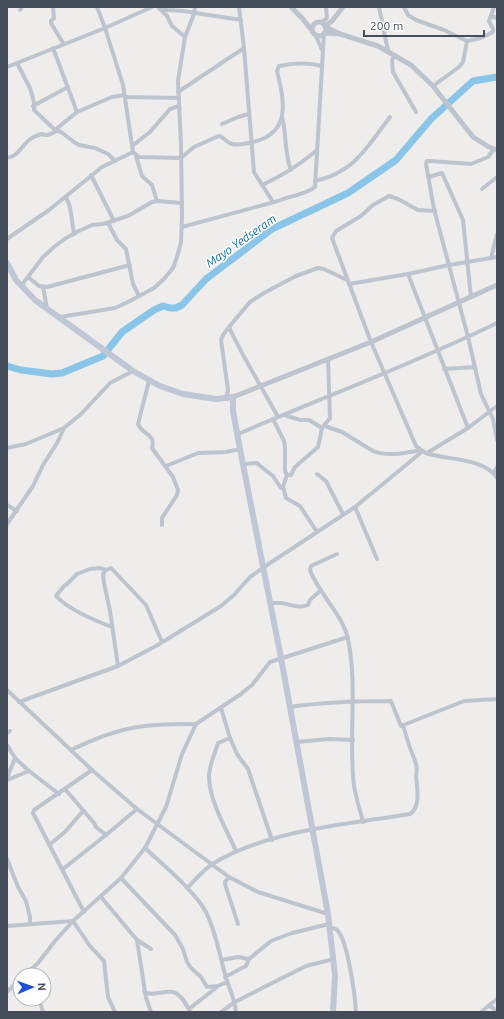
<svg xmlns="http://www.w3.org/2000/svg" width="504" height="1019" viewBox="0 0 504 1019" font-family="Ubuntu,sans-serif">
	<rect width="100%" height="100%" fill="#efecec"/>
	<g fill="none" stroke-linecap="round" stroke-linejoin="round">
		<polyline stroke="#89c5e8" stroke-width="7" points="7,366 21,370 52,374 62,373 103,356 122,332 154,310 163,306 170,308 176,308 182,305 206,279 272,229 348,193 396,160 431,119 473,81 497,77"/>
		<g stroke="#bdc4ce" stroke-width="4">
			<polyline points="53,7 54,18 51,21 51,23 63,43"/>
			<path d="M 97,7 L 105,28 L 123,85 L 133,152 L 139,157 L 181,158 L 194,147 L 219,136 C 224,137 227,143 232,144 C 239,146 247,143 253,142 C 292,133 284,100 277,71 L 279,66 C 294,63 307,62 322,66"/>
			<polyline points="158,7 167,16 172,26 185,37"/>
			<polyline points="161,7 167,10 183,11 241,20"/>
			<polyline points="239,7 244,48 254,172 273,202"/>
			<polyline points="379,7 388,51"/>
			<polyline points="404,7 408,15 416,20 444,30 467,41 481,38 493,32 493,29 489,21 494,7"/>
			<polyline points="20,10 22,7"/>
			<polyline points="491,16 497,18"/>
			<polyline points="322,22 327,18 326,7"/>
			<polyline points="315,34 322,50"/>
			<polyline points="53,48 77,112"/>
			<polyline points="395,55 392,60 393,72 416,112"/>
			<polyline points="17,63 30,88 34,102 34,110 55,130 61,132 74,142 79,145 95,148 108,154 115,161"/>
			<polyline points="7,67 105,28 152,7"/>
			<polyline points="433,86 459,67 463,62 467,41"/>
			<polyline points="178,92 244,48"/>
			<polyline points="126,97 179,98"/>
			<polyline points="33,106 68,87"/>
			<path d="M 282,117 C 287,135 284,153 291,170"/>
			<polyline points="222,124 238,117 249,114"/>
			<polyline points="55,130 77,112 112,97 125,95"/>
			<polyline points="132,146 150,132 170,109 179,106"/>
			<polyline points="494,149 488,157 471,164 431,161 427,161 426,164 434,209 468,337 481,394 493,419 497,440"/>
			<polyline points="136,156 142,176 152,185 157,201"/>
			<path d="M 7,158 C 22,156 22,138 42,134 C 48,137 52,133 57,131"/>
			<polyline points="91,175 114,221"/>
			<polyline points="429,177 442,173 463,220 471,297"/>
			<path d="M 315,181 C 355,172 367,147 390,117"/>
			<path d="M 262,185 C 282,176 299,165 316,151"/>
			<polyline points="482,189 497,177"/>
			<polyline points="66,197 70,207 74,234"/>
			<path d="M 435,211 L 418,210 L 398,199 L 389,196 L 373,205 L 361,216 L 336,231 L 332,238 L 371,342 L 416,446 C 419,448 422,451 426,453 C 446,460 485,458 497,478"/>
			<polyline points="108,223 117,240 126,249 133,284 139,296"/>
			<path d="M 182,227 L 278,201 C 289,196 305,195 315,187 L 324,33"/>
			<polyline points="7,239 49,210 102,167 133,152"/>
			<polyline points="491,258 497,234"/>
			<polyline points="408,274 468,428"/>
			<polyline points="28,277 39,286 47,287 130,265"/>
			<polyline points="349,284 408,274 449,265 497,257"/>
			<polyline points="21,286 43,257 54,247 66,238 79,231 92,225 103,224 128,216 152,202 157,201 182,203"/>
			<polyline points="43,287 47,308"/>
			<polyline points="60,317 115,308 130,301 154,288 164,279 173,268 177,257 181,242 182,216 181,145 178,81 185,37 194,14 195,7"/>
			<path d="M 229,327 C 243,358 262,387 278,417"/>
			<polyline points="444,369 475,367"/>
			<path d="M 149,381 L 138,424 C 142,435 156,433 152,448 L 173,477 L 178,490 L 177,495 L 162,518 L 162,525"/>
			<polyline points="226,399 228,390 221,340 223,335 229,327 250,302 264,293 296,276 318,268 324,269 347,280"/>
			<polyline points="284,415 300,420 309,420 322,428"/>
			<polyline points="273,419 284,441 285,448 285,471 287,475 283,487 286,498 300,506 317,532"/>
			<path d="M 325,426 L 342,432 L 373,451 C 388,457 405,453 421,450"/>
			<path d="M 238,434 C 324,397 413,364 497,323"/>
			<polyline points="7,448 26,444 64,428 81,414 110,383 133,371"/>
			<polyline points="427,453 468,428 497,406"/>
			<polyline points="243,464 257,463 259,465 273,476 281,488 283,487"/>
			<polyline points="166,466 198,453 226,452 240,449"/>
			<polyline points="494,473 497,467"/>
			<polyline points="317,474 326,481 343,514"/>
			<polyline points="287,475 291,475 295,467 318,447 322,428 330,418 328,359"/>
			<polyline points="7,505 17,511"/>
			<polyline points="355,507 377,559"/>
			<polyline points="7,524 33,486 43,465 57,443 64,428"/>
			<path d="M 337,554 L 311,566 L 310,570 C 318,593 343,615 348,639 C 358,688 348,737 354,786 C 356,798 360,810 363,822"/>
			<polyline points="106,570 103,574 104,583 110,611 118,666"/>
			<path d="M 271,603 C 274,603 278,603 281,603 C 291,604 298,609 308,605 L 310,600 L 321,590"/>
			<path d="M 112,627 C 96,621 68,609 56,596 L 64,586 L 67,584 L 77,574 L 90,569 L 100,568 L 106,570 L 111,568 L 146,605 L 162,642"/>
			<polyline points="7,690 92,770 137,809 229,877 258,892 328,914"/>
			<polyline points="19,702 118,666 156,646 221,606 234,595 250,577 264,567 355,507 423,451"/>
			<path d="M 290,707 C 324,702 357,701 391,701 L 401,726 L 464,701 L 497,699"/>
			<polyline points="221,708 230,738 237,754 248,769 272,840"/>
			<polyline points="7,733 10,731"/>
			<path d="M 230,738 L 218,743 C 215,753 209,766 209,776 C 209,801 226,828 236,851"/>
			<polyline points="296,742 329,739 353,740"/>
			<polyline points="7,745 15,758 29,771 59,794"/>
			<path d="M 71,750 C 86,743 101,736 116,732 C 142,724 169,724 196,724"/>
			<polyline points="7,778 15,758"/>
			<polyline points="7,780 29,771"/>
			<polyline points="65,789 94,823 96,827 106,835"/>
			<polyline points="49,845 65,832 83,811"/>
			<path d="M 145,848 C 163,865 195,891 206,912 C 216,932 219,953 225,974 C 228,987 235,998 236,1012"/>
			<polyline points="7,859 18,887 26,901 30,917 30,924"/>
			<polyline points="63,869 106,835 137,809"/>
			<polyline points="229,877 225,882 225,884 238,924"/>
			<polyline points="121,878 175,935 183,949 187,962 191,968 201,977 207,987 218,986 227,982"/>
			<path d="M 187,888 C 195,880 204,869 214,863 C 268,830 349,824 410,814 C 421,807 417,787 416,776 C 419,765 412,755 409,745 C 407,738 405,732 403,725"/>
			<polyline points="101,897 137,940 151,949"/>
			<polyline points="84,912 33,813 34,810 92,770"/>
			<polyline points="7,926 73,921 90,946 104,961 108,997 115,1012"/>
			<path d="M 330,928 C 333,928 336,928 338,931 C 348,943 355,995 356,1012"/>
			<polyline points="137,940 146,998 151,1012"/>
			<polyline points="222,960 238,957 249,959"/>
			<polyline points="25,975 38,963 55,941 73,921 121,878 145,848 166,807 182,754 196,724 241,694 252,685 270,662 348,637"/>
			<polyline points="225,977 246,966 249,959 271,941 292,933 329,924"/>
			<path d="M 144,991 L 146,993 C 163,997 171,983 184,1001 C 186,1005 189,1008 190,1012"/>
			<polyline points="7,992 20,979"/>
			<polyline points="39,999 43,1012"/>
			<polyline points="490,1006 497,1011"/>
			<polyline points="189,1009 217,987"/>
			<polyline points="221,1012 235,1002 290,974 306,966 334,959"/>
			<polyline points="481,1012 497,999"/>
		</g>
		<g stroke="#bdc4ce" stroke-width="5">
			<polyline points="291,7 302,18 313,32"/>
			<circle cx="319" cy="29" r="7"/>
			<polyline points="325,26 332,21 343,7"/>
			<polyline points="326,27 340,34 378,46 411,65 433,86 473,137 489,147 497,150"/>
			<polyline points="324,33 339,34"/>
			<polyline points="233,397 371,342 497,285"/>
		</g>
		<polyline stroke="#bfc6d5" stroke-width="6" points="7,263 16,280 35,300 133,371 160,386 183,394 216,399 233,397 233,411 240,449 281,658 328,914 335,975 333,1012"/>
	</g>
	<g text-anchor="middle" stroke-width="3" stroke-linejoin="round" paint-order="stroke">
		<g font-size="12" font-style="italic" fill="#116ba0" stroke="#fff">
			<text transform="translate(241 241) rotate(-35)" y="4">Mayo Yedseram</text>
		</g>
	</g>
	<rect width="504" height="1019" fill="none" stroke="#454c59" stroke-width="16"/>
	<g transform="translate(32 987) rotate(88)"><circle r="19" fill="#ffffff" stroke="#b5b7bd"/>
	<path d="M0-3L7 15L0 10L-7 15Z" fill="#1f51d6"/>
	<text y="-6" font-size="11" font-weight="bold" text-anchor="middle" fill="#454c59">N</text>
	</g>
	<path d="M364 30v6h120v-6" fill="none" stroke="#454c59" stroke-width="2"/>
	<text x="370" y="30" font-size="12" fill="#454c59" stroke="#ffffff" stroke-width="3" paint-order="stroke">200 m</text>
</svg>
